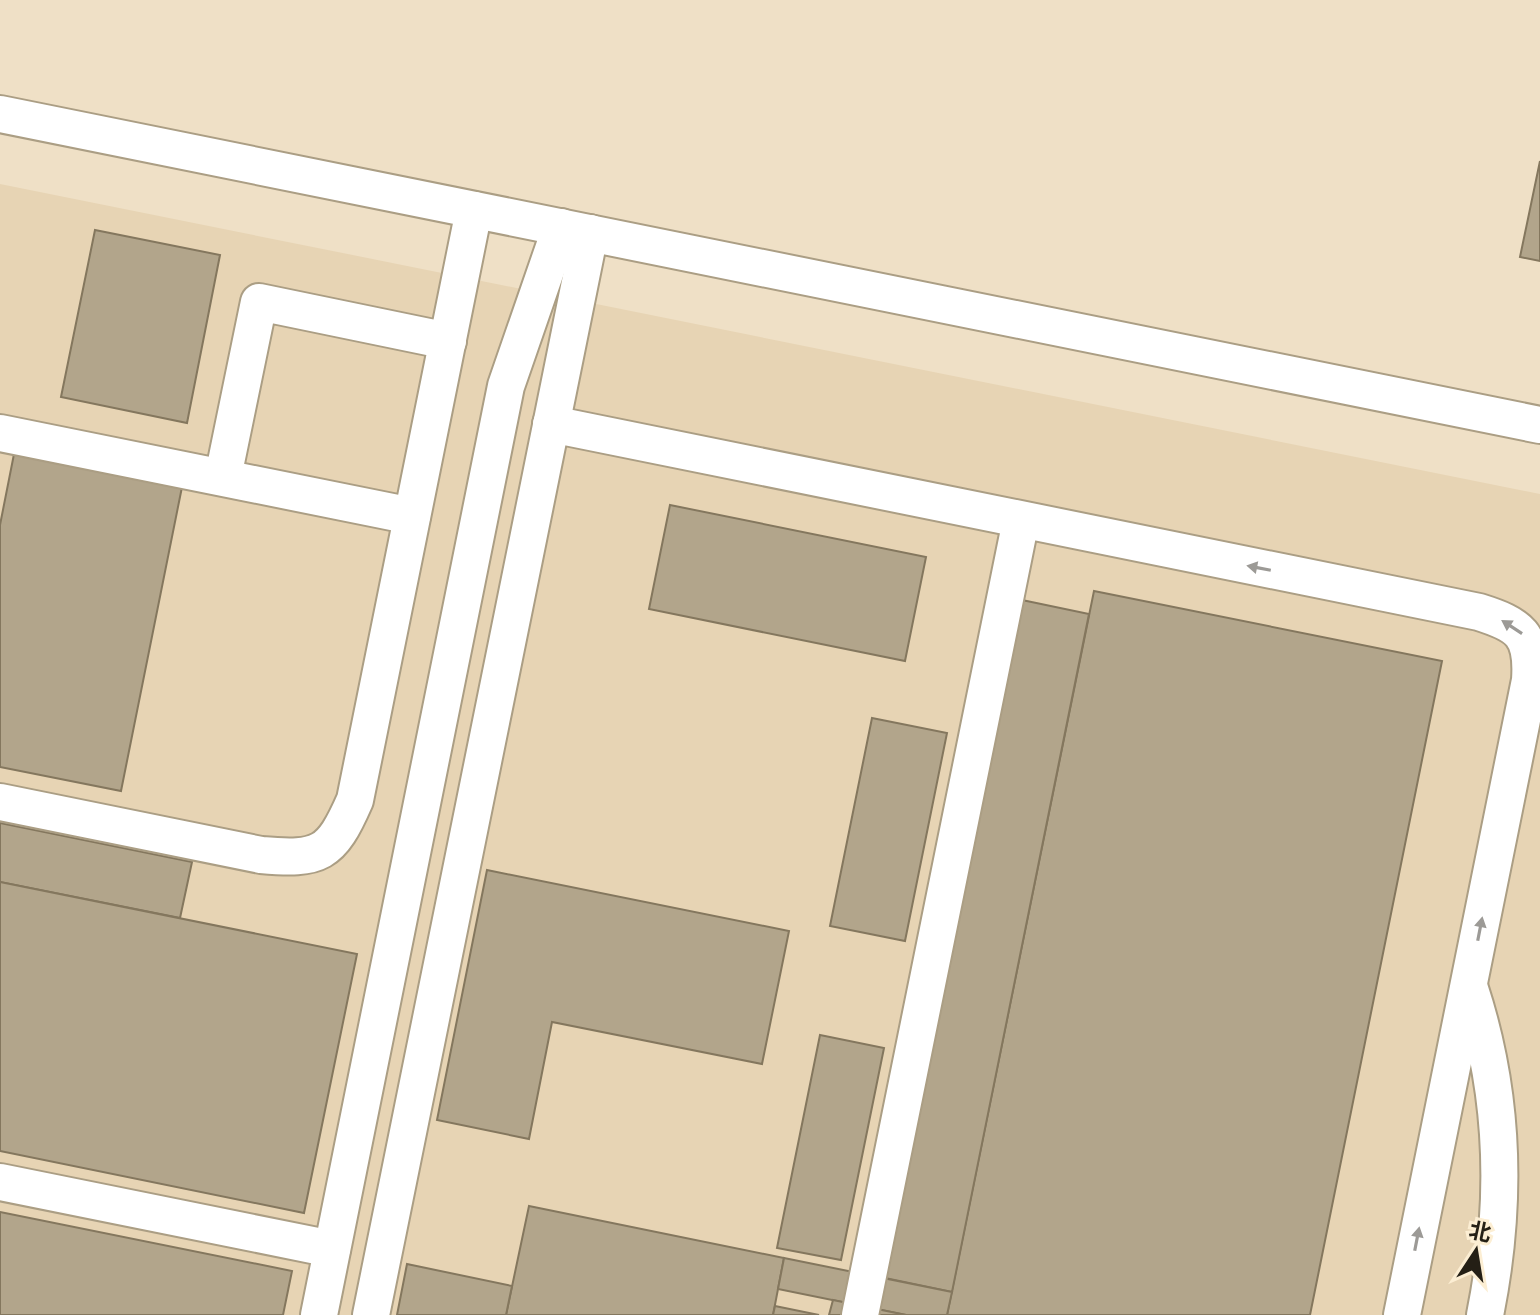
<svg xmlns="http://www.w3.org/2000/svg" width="1540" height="1315" viewBox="0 0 1540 1315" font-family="Overpass,'Noto Sans SC',sans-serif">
	<rect width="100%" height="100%" fill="#efe0c6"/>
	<polygon fill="#e7d4b4" points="0,184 1540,494 1540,1315 0,1315"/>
	<g fill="#b2a58b" stroke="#84775e" stroke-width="2">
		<polygon points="1540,161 1540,261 1520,257"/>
		<polygon points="95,230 220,255 187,423 61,397"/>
		<polygon points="15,449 183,482 121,791 0,767 0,525"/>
		<polygon points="670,505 926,557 905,661 649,609"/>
		<polygon points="1094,591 1442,661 1310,1315 947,1315"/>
		<polygon points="1022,600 1089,614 952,1292 885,1278"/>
		<polygon points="872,718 947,733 905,941 830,926"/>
		<polygon points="0,823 192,862 180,918 0,882"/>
		<polygon points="487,870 789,931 762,1064 552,1022 529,1139 437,1120"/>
		<polygon points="0,882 357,954 304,1213 0,1151"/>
		<polygon points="820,1035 884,1048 841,1260 777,1248"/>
		<polygon points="529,1206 784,1258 773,1315 506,1315"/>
		<polygon points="0,1212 292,1271 283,1315 0,1315"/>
		<polygon points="784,1258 952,1292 947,1315 906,1315 778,1289"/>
		<polygon points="407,1264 512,1286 506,1315 397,1315"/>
		<polygon points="833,1300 906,1315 829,1315"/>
		<polygon points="775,1306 819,1315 773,1315"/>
	</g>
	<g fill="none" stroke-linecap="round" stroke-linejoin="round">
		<defs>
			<g id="minor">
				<polyline points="0,114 1540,425"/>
				<path d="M 551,424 L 1479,612 C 1520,625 1533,634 1530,680 L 1402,1315"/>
				<polyline points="0,433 412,516"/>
				<polyline points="223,477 259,302 448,341"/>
				<path d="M 0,802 L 261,855 C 320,860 331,855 355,800 L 474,210"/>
				<path d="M 1470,989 C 1505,1096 1507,1206 1485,1315"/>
				<polyline points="0,1182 332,1249"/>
				<polyline points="319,1315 506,386 561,227"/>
				<polyline points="371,1315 590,233"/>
				<polyline points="860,1315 1021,520"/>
			</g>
		</defs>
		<use href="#minor" stroke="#ab9e84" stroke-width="40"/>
		<use href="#minor" stroke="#fff" stroke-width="36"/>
	</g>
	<defs><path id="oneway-solid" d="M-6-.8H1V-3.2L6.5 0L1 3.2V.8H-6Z" transform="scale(2)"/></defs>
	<g fill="#9c9a96">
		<use href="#oneway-solid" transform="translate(1259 568) rotate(-169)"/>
		<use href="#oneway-solid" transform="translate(1512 627) rotate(-147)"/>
		<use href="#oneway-solid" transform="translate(1480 929) rotate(-79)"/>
		<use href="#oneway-solid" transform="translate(1417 1239) rotate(-79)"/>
	</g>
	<g transform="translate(1476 1251) rotate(12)" stroke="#fceed3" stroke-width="6" paint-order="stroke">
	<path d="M0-6L14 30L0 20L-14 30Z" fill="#241f15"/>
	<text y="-12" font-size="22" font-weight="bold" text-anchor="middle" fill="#241f15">北</text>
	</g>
</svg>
